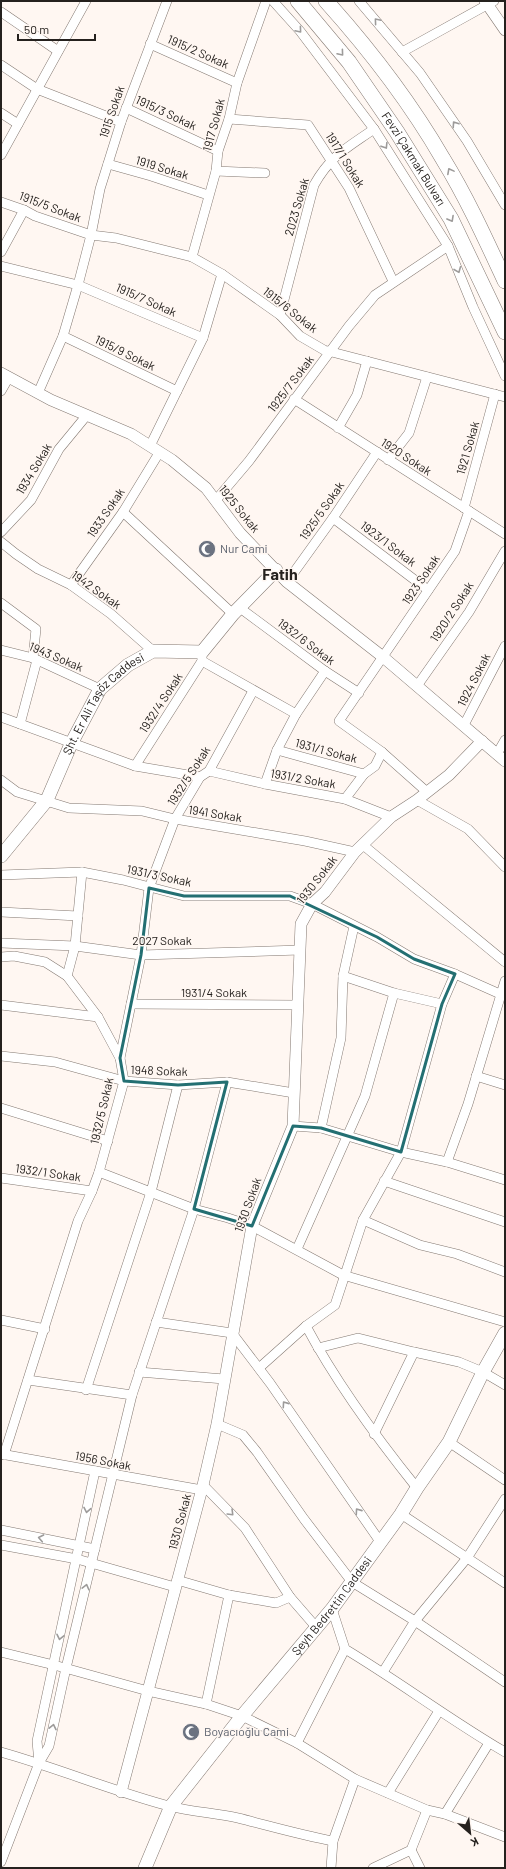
<svg xmlns="http://www.w3.org/2000/svg" width="506" height="1869" viewBox="0 0 506 1869" font-family="Barlow,sans-serif">
	<rect width="100%" height="100%" fill="#fff7f2"/>
	<g fill="none" stroke-linecap="round" stroke-linejoin="round">
		<defs>
			<g id="minor">
				<polyline points="273,1 300,31 374,129 448,246 473,307 505,376"/>
				<polyline points="359,1 420,73 467,141 505,205"/>
				<polyline points="1,12 58,51"/>
				<polyline points="150,44 237,83"/>
				<polyline points="402,52 494,1"/>
				<polyline points="1,65 37,89 121,122"/>
				<polyline points="126,108 218,151"/>
				<polyline points="1,113 18,124"/>
				<polyline points="229,119 308,125 349,188 393,281"/>
				<polyline points="1,155 86,1"/>
				<polyline points="108,164 151,176 208,195"/>
				<polyline points="216,171 265,173"/>
				<polyline points="1,202 24,210 35,216 91,235 116,238 192,257 222,274 280,315 300,336 324,350 505,397"/>
				<polyline points="1,252 24,210"/>
				<polyline points="192,257 216,171 218,151 229,119 237,83 266,1"/>
				<polyline points="1,266 78,285 203,338"/>
				<path d="M 280,315 L 314,185 C 331,155 347,148 374,129"/>
				<polyline points="63,336 177,391"/>
				<polyline points="1,391 9,377"/>
				<polyline points="38,393 63,336 78,285 91,235 100,189 121,122 167,1"/>
				<polyline points="294,399 505,534"/>
				<polyline points="338,428 357,395 367,361"/>
				<polyline points="150,446 203,338 222,274"/>
				<polyline points="388,460 409,433 427,377"/>
				<polyline points="216,500 249,461 349,326 375,295 448,246"/>
				<polyline points="464,508 495,394"/>
				<polyline points="123,512 233,614"/>
				<polyline points="333,518 428,590"/>
				<polyline points="1,532 31,500 59,449 87,415"/>
				<polyline points="1,542 16,554 38,569 71,585 111,614 153,651"/>
				<polyline points="287,582 333,518 377,452"/>
				<polyline points="71,585 123,512 159,453"/>
				<polyline points="1,603 36,629 33,658"/>
				<polyline points="240,608 325,671 359,693"/>
				<polyline points="1,650 33,658 100,689"/>
				<polyline points="202,661 296,714"/>
				<polyline points="417,686 469,612 505,551"/>
				<polyline points="1,717 135,766 200,777"/>
				<polyline points="20,724 37,660"/>
				<polyline points="464,725 505,646"/>
				<polyline points="277,750 364,774 375,766 382,752"/>
				<polyline points="497,754 505,740"/>
				<polyline points="135,766 202,661 202,652"/>
				<polyline points="209,771 265,784 345,799 391,817"/>
				<polyline points="1,780 17,792 69,808 142,811 175,819 305,841 355,852"/>
				<polyline points="265,784 277,750 296,714 325,671"/>
				<polyline points="427,792 382,752 339,721 455,551 469,511"/>
				<polyline points="345,799 364,774"/>
				<polyline points="417,800 468,829 505,867"/>
				<polyline points="363,845 505,962"/>
				<polyline points="1,875 82,872 123,880 184,896 290,896 312,904 377,937 414,959 455,974 500,994"/>
				<polyline points="1,912 78,916"/>
				<polyline points="1,943 75,946 141,955 300,950"/>
				<polyline points="1,957 14,956 45,962 67,976 98,1017 120,1058"/>
				<polyline points="67,976 75,946 82,872"/>
				<polyline points="343,976 394,993 442,1004"/>
				<polyline points="131,1004 296,1005"/>
				<polyline points="1,1005 98,1017"/>
				<polyline points="1,1056 55,1062 124,1081 178,1085 227,1082 294,1093"/>
				<polyline points="476,1076 505,1085"/>
				<polyline points="1,1108 108,1141"/>
				<polyline points="293,1126 321,1128 401,1152 447,1162 505,1180"/>
				<polyline points="321,1128 341,1038 343,976 354,926"/>
				<polyline points="447,1162 468,1104 505,981"/>
				<polyline points="99,1172 194,1209 228,1218 252,1226 343,1275 505,1322"/>
				<polyline points="1,1178 92,1191"/>
				<polyline points="384,1181 505,1222"/>
				<polyline points="363,1220 420,1245 457,1254 505,1272"/>
				<polyline points="297,1249 365,1096 394,993"/>
				<polyline points="1,1320 45,1329"/>
				<polyline points="156,1322 232,1333 270,1383 381,1543"/>
				<path d="M 306,1326 C 337,1384 376,1437 417,1488"/>
				<polyline points="318,1348 358,1338 414,1352 459,1362 483,1372 505,1385"/>
				<polyline points="259,1368 306,1326 335,1305 363,1220 401,1152 442,1004 455,974"/>
				<polyline points="139,1372 224,1379"/>
				<polyline points="28,1380 132,1395"/>
				<polyline points="86,1390 151,1192 178,1085"/>
				<polyline points="217,1424 243,1435 257,1452 304,1519 352,1582 415,1621 505,1682"/>
				<polyline points="374,1434 414,1352"/>
				<polyline points="449,1442 505,1480"/>
				<polyline points="1,1454 202,1490"/>
				<polyline points="4,1455 78,1221 92,1191 99,1172 124,1081 120,1058 141,955 149,888 175,819 200,777 209,771 253,691"/>
				<polyline points="203,1485 245,1528 290,1597 316,1627"/>
				<polyline points="401,1514 505,1583"/>
				<polyline points="1,1530 95,1549"/>
				<polyline points="1,1545 77,1559 175,1587"/>
				<polyline points="177,1580 229,1595 276,1603 290,1597"/>
				<path d="M 332,1609 L 345,1649 C 400,1682 450,1720 505,1752"/>
				<polyline points="1,1652 54,1665 148,1691 206,1704 242,1716 297,1743 355,1779 427,1810 445,1814 505,1837"/>
				<polyline points="383,1672 415,1621 467,1558 505,1499"/>
				<polyline points="206,1704 229,1595"/>
				<polyline points="297,1743 345,1649"/>
				<path d="M 1,1752 C 58,1768 112,1791 169,1806 C 192,1812 216,1813 238,1818 C 270,1826 301,1835 333,1841"/>
				<polyline points="39,1763 37,1741 95,1471"/>
				<polyline points="388,1793 439,1711"/>
				<polyline points="445,1814 489,1743"/>
				<polyline points="411,1850 420,1868"/>
				<polyline points="1,1862 39,1763 49,1746 66,1668 132,1395 194,1209 227,1082"/>
				<polyline points="331,1868 333,1841 355,1779"/>
				<polyline points="373,1868 411,1850 427,1810"/>
			</g>
			<g id="tertiary">
				<polyline points="485,1 505,30"/>
				<polyline points="1,373 51,400 131,434 172,460 206,488 240,533 287,582 383,657 505,761"/>
				<polyline points="121,1792 203,1485 217,1424 252,1226 293,1126 301,924 312,904 325,892 355,852 391,817 417,800 449,775 482,741"/>
			</g>
			<g id="secondary">
				<path id="s1" d="M 1,856 L 47,800 L 71,744 L 100,689 L 128,665 L 153,651 L 202,652 L 233,614 L 276,570"/>
				<path id="s2" d="M 145,1868 L 171,1806 L 242,1716 L 332,1609 L 401,1514 L 417,1488 L 449,1442 L 483,1372 L 505,1333"/>
			</g>
			<g id="primary">
				<path id="s3" d="M 298,1 L 349,62 L 397,132 L 451,219 L 505,332"/>
				<path d="M 326,1 C 370,50 410,102 443,159 C 467,198 486,240 505,281"/>
			</g>
		</defs>
		<use href="#minor" stroke="#847972" stroke-width="10"/>
		<use href="#tertiary" stroke="#847972" stroke-width="12"/>
		<use href="#secondary" stroke="#847972" stroke-width="14"/>
		<use href="#primary" stroke="#847972" stroke-width="16"/>
		<use href="#minor" stroke="#fff" stroke-width="9"/>
		<use href="#tertiary" stroke="#fff" stroke-width="11"/>
		<use href="#secondary" stroke="#fff" stroke-width="13"/>
		<use href="#primary" stroke="#fff" stroke-width="15"/>
	</g>
	<defs><path id="oneway-chevron" d="M-2-3.5L2.5 0L-2 3.5" fill="none" stroke-width="1.6" stroke-linecap="round" stroke-linejoin="round"/></defs>
	<g stroke="#9d9b9a">
		<use href="#oneway-chevron" transform="translate(377 21) rotate(-130)"/>
		<use href="#oneway-chevron" transform="translate(299 30) rotate(50)"/>
		<use href="#oneway-chevron" transform="translate(341 53) rotate(50)"/>
		<use href="#oneway-chevron" transform="translate(455 124) rotate(-124)"/>
		<use href="#oneway-chevron" transform="translate(385 146) rotate(58)"/>
		<use href="#oneway-chevron" transform="translate(450 171) rotate(-118)"/>
		<use href="#oneway-chevron" transform="translate(451 219) rotate(61)"/>
		<use href="#oneway-chevron" transform="translate(458 270) rotate(68)"/>
		<use href="#oneway-chevron" transform="translate(285 1404) rotate(-125)"/>
		<use href="#oneway-chevron" transform="translate(87 1510) rotate(101)"/>
		<use href="#oneway-chevron" transform="translate(358 1511) rotate(-125)"/>
		<use href="#oneway-chevron" transform="translate(231 1513) rotate(45)"/>
		<use href="#oneway-chevron" transform="translate(41 1538) rotate(-169)"/>
		<use href="#oneway-chevron" transform="translate(86 1587) rotate(-76)"/>
		<use href="#oneway-chevron" transform="translate(60 1637) rotate(102)"/>
		<use href="#oneway-chevron" transform="translate(53 1727) rotate(-78)"/>
	</g>
	<path fill="none" stroke="#236f72" stroke-width="3" stroke-linejoin="round" d="M 149,888 L 184,896 L 290,896 L 377,937 L 414,959 L 455,974 L 442,1004 L 401,1152 L 321,1128 L 293,1126 L 252,1226 L 194,1209 L 227,1082 L 178,1085 L 124,1081 L 120,1058 L 141,955 Z"/>
	<defs>
		<symbol id="mosque-disc" viewBox="-11 -11 22 22"><circle r="9.5" fill="#6b7280" stroke="#fff7f2"/><path d="M3.5-4.9A6 6 0 1 0 3.5 4.9A5 5 0 1 1 3.5-4.9Z" fill="#fff"/></symbol>
	</defs>
	<g fill-rule="evenodd">
		<use href="#mosque-disc" x="197" y="539" width="20" height="20"/>
		<use href="#mosque-disc" x="181" y="1722" width="20" height="20"/>
	</g>
	<g text-anchor="middle" stroke-width="3" stroke-linejoin="round" paint-order="stroke">
		<g font-size="12" fill="#25211e" stroke="#fff7f2">
			<text transform="translate(198 52) rotate(24)" y="4">1915/2 Sokak</text>
			<text transform="translate(112 112) rotate(-71)" y="4">1915 Sokak</text>
			<text transform="translate(166 113) rotate(25)" y="4">1915/3 Sokak</text>
			<text transform="translate(214 125) rotate(-75)" y="4">1917 Sokak</text>
			<text dy="4" stroke="none"><textPath href="#s3" startOffset="196">Fevzi Çakmak Bulvarı</textPath></text>
			<text transform="translate(345 160) rotate(58)" y="4">1917/1 Sokak</text>
			<text transform="translate(162 168) rotate(17)" y="4">1919 Sokak</text>
			<text transform="translate(50 207) rotate(21)" y="4">1915/5 Sokak</text>
			<text transform="translate(297 207) rotate(-74)" y="4">2023 Sokak</text>
			<text transform="translate(146 300) rotate(24)" y="4">1915/7 Sokak</text>
			<text transform="translate(290 310) rotate(38)" y="4">1915/6 Sokak</text>
			<text transform="translate(125 353) rotate(26)" y="4">1915/9 Sokak</text>
			<text transform="translate(291 384) rotate(-53)" y="4">1925/7 Sokak</text>
			<text transform="translate(468 448) rotate(-74)" y="4">1921 Sokak</text>
			<text transform="translate(406 457) rotate(33)" y="4">1920 Sokak</text>
			<text transform="translate(34 469) rotate(-59)" y="4">1934 Sokak</text>
			<text transform="translate(239 509) rotate(51)" y="4">1925 Sokak</text>
			<text transform="translate(322 511) rotate(-55)" y="4">1925/5 Sokak</text>
			<text transform="translate(106 513) rotate(-56)" y="4">1933 Sokak</text>
			<text transform="translate(388 544) rotate(37)" y="4">1923/1 Sokak</text>
			<text transform="translate(421 580) rotate(-56)" y="4">1923 Sokak</text>
			<text transform="translate(96 590) rotate(35)" y="4">1942 Sokak</text>
			<text transform="translate(452 612) rotate(-57)" y="4">1920/2 Sokak</text>
			<text transform="translate(306 642) rotate(37)" y="4">1932/6 Sokak</text>
			<text transform="translate(56 657) rotate(23)" y="4">1943 Sokak</text>
			<text transform="translate(474 680) rotate(-63)" y="4">1924 Sokak</text>
			<text transform="translate(161 703) rotate(-57)" y="4">1932/4 Sokak</text>
			<text dy="4" stroke="none"><textPath href="#s1" startOffset="186">Şht. Er Ali Taşöz Caddesi</textPath></text>
			<text transform="translate(326 751) rotate(15)" y="4">1931/1 Sokak</text>
			<text transform="translate(189 776) rotate(-57)" y="4">1932/5 Sokak</text>
			<text transform="translate(303 779) rotate(10)" y="4">1931/2 Sokak</text>
			<text transform="translate(215 814) rotate(9)" y="4">1941 Sokak</text>
			<text transform="translate(159 876) rotate(12)" y="4">1931/3 Sokak</text>
			<text transform="translate(317 880) rotate(-52)" y="4">1930 Sokak</text>
			<text x="162" y="945">2027 Sokak</text>
			<text x="214" y="997">1931/4 Sokak</text>
			<text transform="translate(159 1071) rotate(2)" y="4">1948 Sokak</text>
			<text transform="translate(102 1111) rotate(-77)" y="4">1932/5 Sokak</text>
			<text transform="translate(48 1173) rotate(8)" y="4">1932/1 Sokak</text>
			<text transform="translate(248 1205) rotate(-70)" y="4">1930 Sokak</text>
			<text transform="translate(103 1461) rotate(11)" y="4">1956 Sokak</text>
			<text transform="translate(180 1522) rotate(-75)" y="4">1930 Sokak</text>
			<text dy="4" stroke="none"><textPath href="#s2" startOffset="324">Şeyh Bedrettin Caddesi</textPath></text>
		</g>
		<g font-size="12" fill="#5b616d" stroke="#fff7f2" text-anchor="start">
			<text x="220" y="553">Nur Cami</text>
			<text x="204" y="1736">Boyacıoğlu Cami</text>
		</g>
		<g font-size="16" font-weight="bold" fill="#25211e" stroke="#fff7f2">
			<text x="280" y="580">Fatih</text>
		</g>
	</g>
	<rect width="506" height="1869" fill="none" stroke="#25211e" stroke-width="4"/>
	<g transform="translate(470 1833) rotate(152)" stroke="#fff7f2" stroke-width="3" paint-order="stroke">
	<path d="M0-3L7 15L0 10L-7 15Z" fill="#25211e"/>
	<text y="-6" font-size="11" font-weight="bold" text-anchor="middle" fill="#25211e">K</text>
	</g>
	<path d="M18 34v6h77v-6" fill="none" stroke="#25211e" stroke-width="2"/>
	<text x="24" y="34" font-size="12" fill="#25211e" stroke="#fff7f2" stroke-width="3" paint-order="stroke">50 m</text>
</svg>
